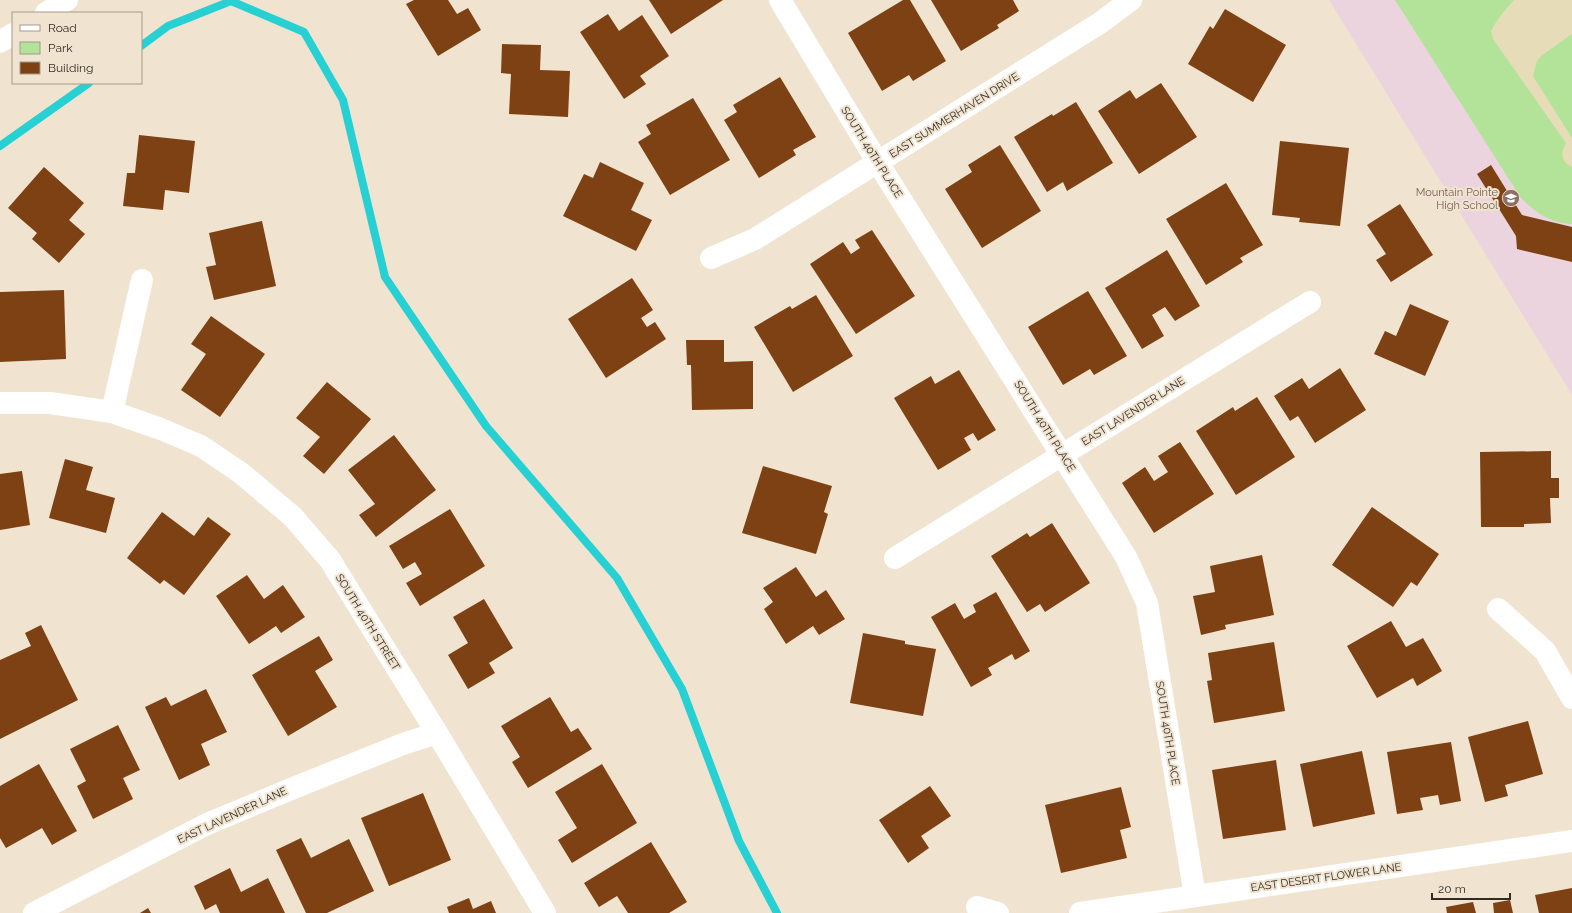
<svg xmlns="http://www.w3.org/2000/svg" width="1572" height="913" viewBox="0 0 1572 913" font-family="Raleway,sans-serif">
	<rect width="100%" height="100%" fill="#f0e4d0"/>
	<polygon fill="#ecd4df" points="1329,0 1572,0 1572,395"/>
	<path fill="#b2e398" d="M 1395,0 L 1572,0 L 1572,224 C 1550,223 1536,213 1521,198 Z"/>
	<path fill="#e6dcb7" d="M 1514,0 L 1572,0 L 1572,34 L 1541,56 L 1537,61 L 1533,76 L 1572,138 L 1572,167 C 1561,162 1560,153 1566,143 L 1493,39 L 1491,31 C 1497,19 1505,10 1514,0 Z"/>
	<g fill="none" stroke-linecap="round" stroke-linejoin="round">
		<g stroke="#27d0d3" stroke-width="8">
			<polyline points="141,46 168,26 231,1 304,32 343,100 385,277 486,426 617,578 682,689 739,841 777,913"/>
			<polyline points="0,146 89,83"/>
		</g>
	</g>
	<g fill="#7e4113">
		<polygon points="414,0 448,0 457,14 468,8 481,30 438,56 406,4"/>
		<polygon points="649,0 723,0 671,34"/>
		<polygon points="903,0 910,0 946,61 913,81 909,75 882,91 848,33"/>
		<polygon points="931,0 1013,0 1019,11 997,25 999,28 961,51"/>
		<polygon points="1225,9 1286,45 1253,102 1188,64 1210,26 1213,29"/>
		<polygon points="608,14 619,31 642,15 669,56 640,76 646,84 624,99 580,32"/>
		<polygon points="502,44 541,45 540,70 570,71 568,117 509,114 511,74 501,73"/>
		<polygon points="780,77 816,137 793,150 796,155 759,178 724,120 737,112 733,105"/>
		<polygon points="1161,83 1197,137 1139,174 1098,111 1130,90 1136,99"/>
		<polygon points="693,98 730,160 670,195 638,142 651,134 646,125"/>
		<polygon points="1076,102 1113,163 1067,191 1063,182 1047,192 1014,137 1052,114 1053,116"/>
		<polygon points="139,135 195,141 189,193 165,190 163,210 123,206 127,173 135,173"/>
		<polygon points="1280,141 1349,148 1340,226 1299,222 1300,218 1272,215"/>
		<polygon points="1000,145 1041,211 982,248 945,189 972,172 968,165"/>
		<polygon points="600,162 644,183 631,210 652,220 636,251 563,216 584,174 593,178"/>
		<polygon points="1491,165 1522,215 1572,227 1572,262 1517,249 1516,236 1477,174"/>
		<polygon points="44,167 84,203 69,220 85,234 59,263 32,239 37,233 8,208"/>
		<polygon points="1226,183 1263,245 1240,258 1243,262 1206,285 1166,219"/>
		<polygon points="1400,204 1433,255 1391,282 1376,260 1386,254 1367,225"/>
		<polygon points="262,221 276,286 214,300 206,267 216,265 209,233"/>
		<polygon points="872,230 915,296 856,334 810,264 843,242 851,254 860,248 855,240"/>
		<polygon points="1167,250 1200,306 1175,321 1165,307 1152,315 1164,336 1142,349 1105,288"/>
		<polygon points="632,278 653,310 641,318 647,327 655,322 666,339 606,378 568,319"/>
		<polygon points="64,290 66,359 0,362 0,292"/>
		<polygon points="1088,291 1127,356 1094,375 1090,369 1063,385 1028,327"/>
		<polygon points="816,295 853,356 793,392 754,327 790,306 792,309"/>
		<polygon points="1410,304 1449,321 1425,376 1374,354 1385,331 1396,336"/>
		<polygon points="211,316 265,354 220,417 181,390 206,354 191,344"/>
		<polygon points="686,340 724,340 724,362 753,361 753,409 692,410 691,365 687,365"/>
		<polygon points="1340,368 1366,410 1315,443 1298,416 1290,421 1274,396 1302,378 1309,389"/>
		<polygon points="959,370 996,430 978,441 973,433 964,438 971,450 938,470 894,398 931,376 935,384"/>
		<polygon points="327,382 371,419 324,474 303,456 320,437 296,418"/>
		<polygon points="1257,397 1295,457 1236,495 1196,431 1233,407 1235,411"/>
		<polygon points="394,435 436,490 376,537 359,515 375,504 348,470"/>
		<polygon points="1180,442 1214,494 1154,533 1122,483 1145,467 1154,481 1168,472 1158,456"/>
		<polygon points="1551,451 1551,478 1559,478 1559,498 1550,498 1551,523 1524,524 1524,527 1481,527 1480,452"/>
		<polygon points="65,459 93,467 86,490 115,498 106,533 49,518"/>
		<polygon points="763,466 832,486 824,512 828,514 816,554 742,533"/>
		<polygon points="22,471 30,525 0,530 0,474"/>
		<polygon points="1372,507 1439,554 1417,586 1411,582 1393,607 1332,565"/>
		<polygon points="450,509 485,566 420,606 406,583 422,574 415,562 403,569 389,546"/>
		<polygon points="162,512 194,536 208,517 231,534 184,595 164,580 160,584 127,558"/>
		<polygon points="1052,523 1090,583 1045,612 1040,604 1027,612 991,556 1027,533 1030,537"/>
		<polygon points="1262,555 1274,615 1225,625 1226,629 1201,635 1193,596 1215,592 1210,566"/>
		<polygon points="796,567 816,597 826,590 845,619 819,635 813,626 786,644 764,609 773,602 763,588"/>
		<polygon points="247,575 264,599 283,585 305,617 281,633 276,626 249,644 216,596"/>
		<polygon points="996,592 1030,651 1015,660 1012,654 988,668 992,675 971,687 931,617 955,603 964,619 976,612 973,605"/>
		<polygon points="484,599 513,648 489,663 495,673 468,689 448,655 468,643 453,617"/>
		<polygon points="1391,621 1406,647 1423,638 1442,671 1417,686 1413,678 1377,698 1347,646"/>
		<polygon points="41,625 78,700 0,739 0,660 31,646 25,633"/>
		<polygon points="863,633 905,641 905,644 936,649 923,716 850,703"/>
		<polygon points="319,636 333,660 315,671 337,707 288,736 252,675"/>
		<polygon points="1274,642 1285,711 1214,723 1207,681 1212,680 1208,653"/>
		<polygon points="206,689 227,732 201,744 210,765 179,780 145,707 166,697 171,706"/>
		<polygon points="550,697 571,732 578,728 592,749 528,788 512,762 520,757 501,726"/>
		<polygon points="1528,721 1543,774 1505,785 1508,796 1485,802 1468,737"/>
		<polygon points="118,725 140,770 123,778 133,799 93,819 77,786 86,781 70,749"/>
		<polygon points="1451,742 1461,801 1440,805 1438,795 1420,798 1423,810 1397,814 1387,752"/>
		<polygon points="1362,751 1375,814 1313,827 1300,764"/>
		<polygon points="1276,760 1286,830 1223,839 1212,770"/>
		<polygon points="39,764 77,831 52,845 42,828 6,848 0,838 0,786"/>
		<polygon points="602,764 637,823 572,863 558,840 577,828 555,792"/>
		<polygon points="930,786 951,816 921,836 929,848 908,863 879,820"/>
		<polygon points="1121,787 1131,827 1120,830 1127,858 1061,873 1045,805"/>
		<polygon points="423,793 451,860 389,886 361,818"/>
		<polygon points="301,838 311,858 349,839 374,891 327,913 306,913 276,850"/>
		<polygon points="651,842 687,902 669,913 628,913 617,896 599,907 584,883"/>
		<polygon points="230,868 241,892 268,878 285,913 220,913 216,904 205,910 194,886"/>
		<polygon points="1572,888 1572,913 1539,913 1535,895"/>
		<polygon points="469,898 473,909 491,901 496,913 449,913 447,907"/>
		<polygon points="1510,900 1513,913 1494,913 1493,903"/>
		<polygon points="1473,902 1476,913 1447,913 1446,907"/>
		<polygon points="148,908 151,913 140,913"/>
	</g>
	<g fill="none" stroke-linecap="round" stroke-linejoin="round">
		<g stroke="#fff" stroke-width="22">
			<polyline points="780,0 878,163 1126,557 1147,603 1195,896"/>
			<polyline points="711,258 755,239 1100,23 1131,0"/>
			<polyline points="0,403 50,403 112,412 161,429 201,446 241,473 293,517 330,560 437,733 545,913"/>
			<polyline points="112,412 142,280"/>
			<polyline points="895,558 1310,302"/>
			<polyline points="1498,609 1545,651 1572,698"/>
			<polyline points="977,907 998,913"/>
			<polyline points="34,913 207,824 291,789 403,744 437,733"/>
			<polyline points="1080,913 1572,841"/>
		</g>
		<g stroke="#fff" stroke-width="22">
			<polyline points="46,13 67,0"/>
			<polyline points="0,42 13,34"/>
		</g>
	</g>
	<defs>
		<symbol id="school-disc" viewBox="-11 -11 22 22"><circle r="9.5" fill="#8d6e63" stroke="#f0e4d0"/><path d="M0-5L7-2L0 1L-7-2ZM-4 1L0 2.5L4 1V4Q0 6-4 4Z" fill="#fff"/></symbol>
	</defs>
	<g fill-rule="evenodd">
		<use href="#school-disc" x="1501" y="188" width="20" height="20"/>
	</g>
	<g text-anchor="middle" stroke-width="4" stroke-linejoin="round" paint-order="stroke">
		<g font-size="11" fill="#302b24" stroke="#f0e4d0">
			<text transform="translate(954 115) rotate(-32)" y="4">EAST SUMMERHAVEN DRIVE</text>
			<text transform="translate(872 152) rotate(58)" y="4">SOUTH 40TH PLACE</text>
			<text transform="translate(1133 411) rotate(-32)" y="4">EAST LAVENDER LANE</text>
			<text transform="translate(1045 426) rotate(58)" y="4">SOUTH 40TH PLACE</text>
			<text transform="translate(368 622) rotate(58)" y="4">SOUTH 40TH STREET</text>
			<text transform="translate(1168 733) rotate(81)" y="4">SOUTH 40TH PLACE</text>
			<text transform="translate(232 815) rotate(-25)" y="4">EAST LAVENDER LANE</text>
			<text transform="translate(1326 877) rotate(-8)" y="4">EAST DESERT FLOWER LANE</text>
		</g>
		<g font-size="11" fill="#785e54" stroke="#f0e4d0" text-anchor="end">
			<text x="1498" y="196">Mountain Pointe<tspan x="1498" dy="13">High School</tspan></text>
		</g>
	</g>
	<rect x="12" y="12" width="130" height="72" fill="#f0e4d0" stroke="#a39a8b"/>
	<rect x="20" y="25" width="20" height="6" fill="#ffffff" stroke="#a39a8b"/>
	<text x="48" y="32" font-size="12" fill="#302b24">Road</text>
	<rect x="20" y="42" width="20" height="12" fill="#b2e398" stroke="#a39a8b"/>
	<text x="48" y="52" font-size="12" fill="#302b24">Park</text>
	<rect x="20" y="62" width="20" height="12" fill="#7e4113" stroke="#a39a8b"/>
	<text x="48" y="72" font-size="12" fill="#302b24">Building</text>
	<path d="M1432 893v6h78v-6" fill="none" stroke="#302b24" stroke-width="2"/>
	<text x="1438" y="893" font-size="12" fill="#302b24" stroke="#f0e4d0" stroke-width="3" paint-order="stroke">20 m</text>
</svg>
